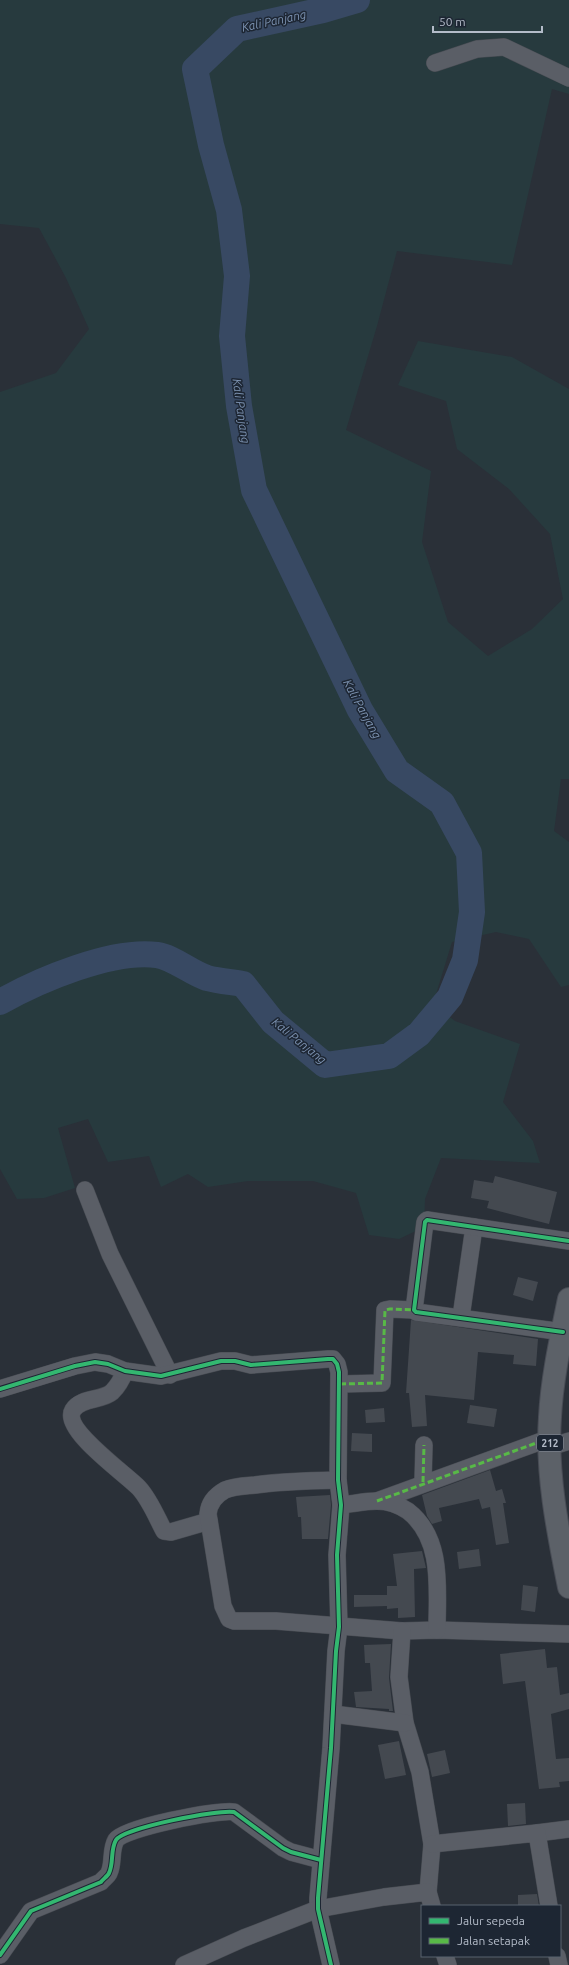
<svg xmlns="http://www.w3.org/2000/svg" width="569" height="1965" viewBox="0 0 569 1965" font-family="Ubuntu,sans-serif">
	<rect width="100%" height="100%" fill="#2a3038"/>
	<polygon fill="#273a3e" points="0,0 569,0 569,94 552,89 512,265 397,251 377,326 346,430 431,471 422,542 448,622 488,656 532,629 563,599 550,534 509,489 457,449 446,401 398,385 418,341 512,357 569,389 569,779 561,779 554,831 569,842 569,985 561,987 529,939 496,932 452,942 433,1004 455,1021 520,1044 503,1102 533,1141 540,1163 441,1158 425,1199 424,1227 399,1239 369,1235 356,1193 313,1181 248,1181 208,1187 188,1174 161,1187 149,1156 108,1162 88,1119 58,1128 75,1188 44,1198 17,1199 0,1169 0,392 56,373 89,329 66,278 39,228 0,224"/>
	<g fill="none" stroke-linecap="round" stroke-linejoin="round">
		<path stroke="#384963" stroke-width="26" d="M 0,1002 C 39,980 112,949 157,955 C 173,957 191,973 207,978 C 218,981 231,982 243,984 L 273,1022 L 325,1065 L 389,1056 L 419,1034 L 450,997 L 465,960 L 472,912 L 469,853 L 442,803 L 397,771 L 360,710 L 254,490 L 239,406 L 232,336 L 237,276 L 229,210 L 211,145 L 195,69 L 237,29 L 323,10 L 357,0"/>
	</g>
	<g fill="#444950">
		<polygon points="495,1176 557,1192 549,1224 487,1208 489,1201 471,1198 474,1180 493,1183"/>
		<polygon points="518,1277 538,1282 533,1301 513,1295"/>
		<polygon points="411,1320 538,1339 536,1366 513,1364 514,1355 478,1352 474,1400 425,1395 427,1426 412,1427 409,1393 406,1393"/>
		<polygon points="470,1405 497,1409 494,1427 467,1423"/>
		<polygon points="384,1408 385,1422 366,1423 365,1410"/>
		<polygon points="352,1433 372,1434 372,1452 351,1451"/>
		<polygon points="490,1470 496,1491 502,1489 506,1503 503,1503 509,1543 496,1545 490,1507 482,1509 479,1499 439,1508 442,1521 432,1524 427,1516 422,1495"/>
		<polygon points="330,1495 331,1505 328,1539 302,1539 301,1517 298,1517 296,1497"/>
		<polygon points="479,1549 481,1566 459,1569 457,1552"/>
		<polygon points="422,1551 426,1568 414,1569 415,1617 398,1618 398,1608 387,1609 387,1606 354,1607 354,1595 387,1595 387,1586 397,1586 393,1554"/>
		<polygon points="523,1585 538,1587 535,1612 521,1610"/>
		<polygon points="391,1644 389,1678 393,1711 389,1711 389,1709 356,1707 354,1692 372,1691 370,1663 365,1663 364,1645"/>
		<polygon points="545,1649 547,1668 557,1667 560,1695 569,1693 569,1709 551,1714 556,1759 569,1758 569,1781 559,1782 560,1787 539,1789 525,1681 503,1684 500,1654"/>
		<polygon points="399,1741 406,1775 385,1779 378,1745"/>
		<polygon points="445,1750 450,1773 432,1777 427,1754"/>
		<polygon points="525,1803 526,1824 508,1826 507,1804"/>
		<polygon points="537,1894 539,1906 518,1906 518,1895"/>
	</g>
	<g fill="none" stroke-linecap="round" stroke-linejoin="round">
		<defs>
			<g id="street">
				<polyline points="435,63 477,49 504,47 569,78"/>
				<polyline points="85,1190 110,1254 170,1375"/>
				<polyline points="461,1317 474,1227"/>
				<polyline points="563,1332 416,1312 414,1310 425,1222 427,1220 569,1241"/>
				<path d="M 125,1371 C 122,1379 118,1386 112,1392 C 102,1401 81,1397 73,1410 C 61,1429 127,1475 139,1488 C 150,1500 157,1518 164,1531 L 171,1532 L 209,1521"/>
				<polyline points="340,1384 382,1383 385,1310 390,1309 414,1310"/>
				<polyline points="0,1389 75,1366 95,1362 108,1364 125,1371 161,1376 221,1361 235,1361 251,1365 328,1359 333,1359 337,1364 339,1372 338,1480 341,1505 337,1555 339,1627 336,1651 331,1748 318,1898 318,1909 331,1965"/>
				<polyline points="550,1447 569,1441"/>
				<path d="M 338,1480 C 310,1481 283,1481 255,1485 C 245,1486 235,1486 225,1490 C 216,1495 209,1503 208,1514 L 223,1606 L 229,1619 L 234,1621 L 276,1621 L 402,1631 L 437,1630 L 569,1634"/>
				<polyline points="423,1482 424,1445"/>
				<polyline points="377,1501 550,1438"/>
				<path d="M 341,1505 C 352,1504 365,1501 377,1501 C 388,1501 399,1505 408,1511 C 444,1539 437,1590 437,1630"/>
				<polyline points="402,1631 399,1677 405,1723 420,1772 432,1844 428,1892"/>
				<polyline points="333,1714 405,1723"/>
				<polyline points="537,1833 569,1829"/>
				<polyline points="432,1844 537,1833 549,1906"/>
				<path d="M 0,1955 L 31,1911 L 101,1882 C 103,1879 108,1876 109,1873 C 114,1863 110,1850 116,1840 C 123,1828 219,1809 234,1812 L 283,1848 L 291,1852 L 321,1860"/>
				<polyline points="445,1956 448,1965"/>
				<polyline points="557,1956 559,1965"/>
				<polyline points="184,1965 244,1938 318,1909 384,1897 428,1892 432,1906"/>
			</g>
			<path id="primary" d="M 569,1299 C 561,1338 552,1378 550,1417 C 546,1473 558,1532 569,1587"/>
		</defs>
		<use href="#street" stroke="#484c53" stroke-width="18"/>
		<use href="#primary" stroke="#484c55" stroke-width="24"/>
		<use href="#street" stroke="#5a5e66" stroke-width="17"/>
		<use href="#primary" stroke="#5c6168" stroke-width="22"/>
		<g stroke="#58b947" stroke-width="3" stroke-dasharray="6 3" stroke-linecap="butt">
			<polyline points="340,1384 382,1383 385,1310 390,1309 414,1310"/>
			<polyline points="423,1482 424,1445"/>
			<polyline points="377,1501 550,1438"/>
		</g>
		<defs>
			<g id="cycleway">
				<polyline points="563,1332 416,1312 414,1310 425,1222 427,1220 569,1241"/>
				<polyline points="0,1389 75,1366 95,1362 108,1364 125,1371 161,1376 221,1361 235,1361 251,1365 328,1359 333,1359 337,1364 339,1372 338,1480 341,1505 337,1555 339,1627 336,1651 331,1748 318,1898 318,1909 331,1965"/>
				<path d="M 0,1955 L 31,1911 L 101,1882 C 103,1879 108,1876 109,1873 C 114,1863 110,1850 116,1840 C 123,1828 219,1809 234,1812 L 283,1848 L 291,1852 L 321,1860"/>
			</g>
		</defs>
		<use href="#cycleway" stroke="#1d2633" stroke-width="6"/>
		<use href="#cycleway" stroke="#33b770" stroke-width="4"/>
	</g>
	<g text-anchor="middle" stroke-width="3" stroke-linejoin="round" paint-order="stroke">
		<rect fill="#1d2633" stroke="#878f9c" stroke-width="1" x="537" y="1435" width="26" height="16" rx="3"/>
		<g font-size="10" font-weight="bold" fill="#b4bcc9">
			<text x="550" y="1447">212</text>
		</g>
		<g font-size="12" font-style="italic" fill="#7c92b1" stroke="#1d2633">
			<text transform="translate(274 21) rotate(-12)" y="4">Kali Panjang</text>
			<text transform="translate(241 411) rotate(82)" y="4">Kali Panjang</text>
			<text transform="translate(362 709) rotate(61)" y="4">Kali Panjang</text>
			<text transform="translate(299 1041) rotate(39)" y="4">Kali Panjang</text>
		</g>
	</g>
	<rect x="421" y="1905" width="140" height="52" fill="#1d2633" stroke="#59626f"/>
	<rect x="429" y="1918" width="20" height="6" fill="#33b770" stroke="#59626f"/>
	<text x="457" y="1925" font-size="12" fill="#b4bcc9">Jalur sepeda</text>
	<rect x="429" y="1938" width="20" height="6" fill="#58b947" stroke="#59626f"/>
	<text x="457" y="1945" font-size="12" fill="#b4bcc9">Jalan setapak</text>
	<path d="M433 26v6h109v-6" fill="none" stroke="#b4bcc9" stroke-width="2"/>
	<text x="439" y="26" font-size="12" fill="#b4bcc9" stroke="#1d2633" stroke-width="3" paint-order="stroke">50 m</text>
</svg>
